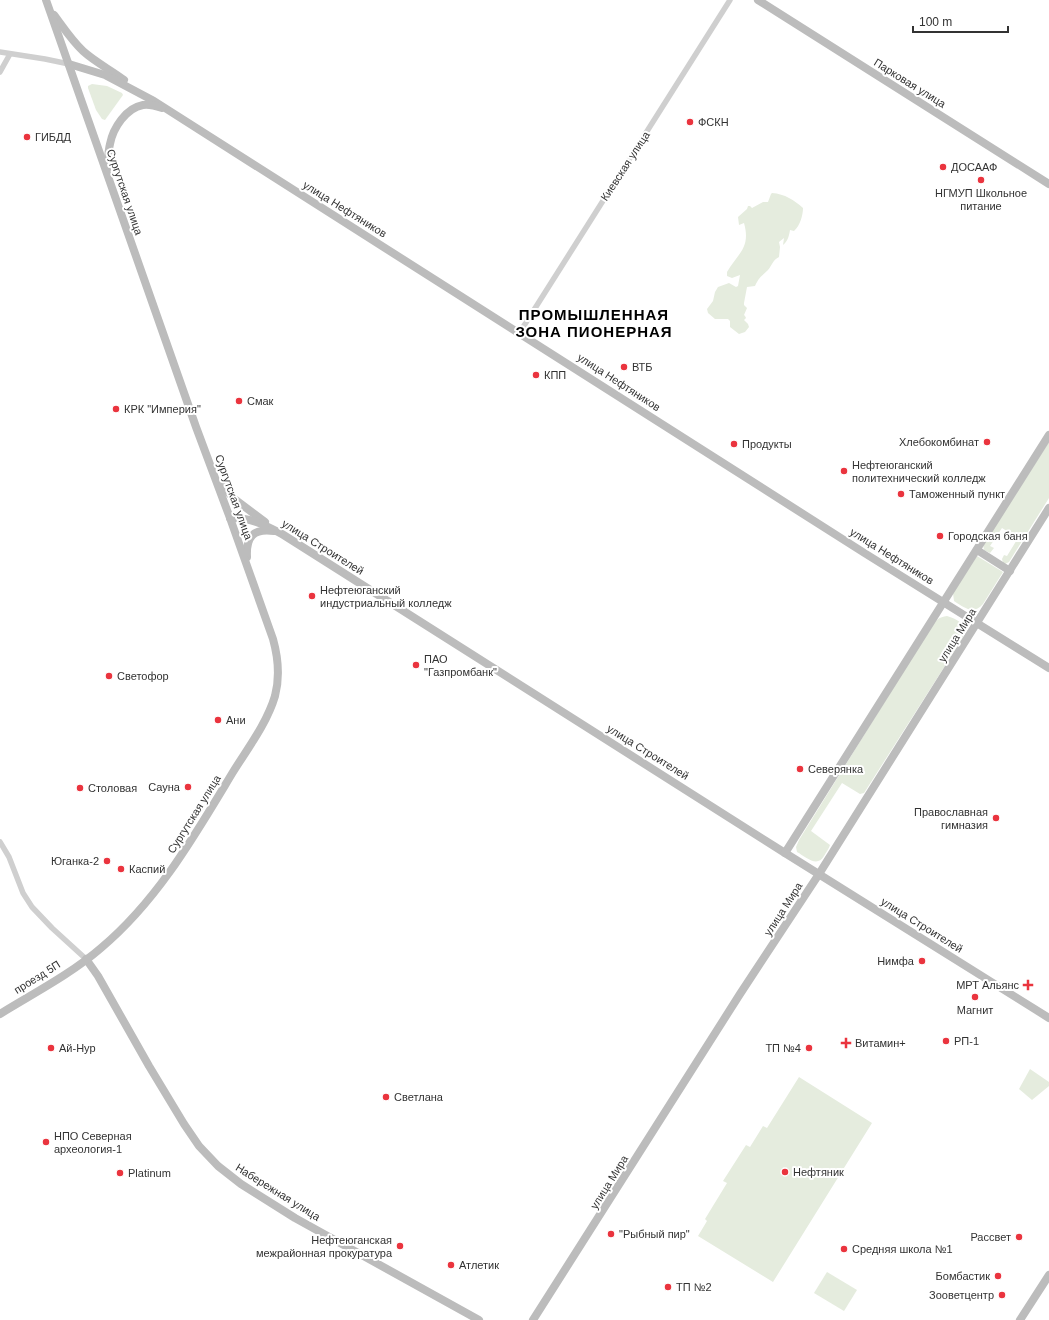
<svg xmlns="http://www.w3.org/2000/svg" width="1049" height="1320" viewBox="0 0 1049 1320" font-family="Arial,sans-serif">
	<rect width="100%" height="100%" fill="#fff"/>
	<g fill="#e5ecde">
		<polygon points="92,84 107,86 122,93 123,95 105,120 102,119 96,110 88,88 88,86"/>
		<path d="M 772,193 C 785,194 794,200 803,208 C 803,215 800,226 794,231 L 790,230 C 789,236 788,241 783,245 L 784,238 L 779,242 L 780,247 L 779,257 C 773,260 772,265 768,270 C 761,277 760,276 755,286 L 747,287 L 744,303 L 744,305 L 747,308 L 744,315 L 745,316 L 746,318 L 744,320 L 748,324 L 749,327 L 745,332 L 739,334 L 730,327 L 730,321 L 728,319 L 715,319 L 708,313 L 707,309 L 713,301 L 715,292 L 718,287 L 729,283 L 736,287 L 738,286 L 740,275 L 732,278 L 727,276 L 727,272 C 738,253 751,248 744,223 L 739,225 L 738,217 L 747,209 L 748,206 L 750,206 L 752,208 L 763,202 L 768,202 L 771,194 Z"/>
		<polygon points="1049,442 1049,498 1009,562 1005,564 1003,563 1002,559 1004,555 1007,556 1018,538 1002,528 990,546 994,548 990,553 984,550 983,545"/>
		<path d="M 977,556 L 1003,572 L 983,604 C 973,615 965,608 954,601 L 953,593 Z"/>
		<path d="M 947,616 C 960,620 967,625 962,639 L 864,793 L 860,794 L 842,783 L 811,831 L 830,845 C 829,849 826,852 824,856 C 817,868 806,857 797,852 L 796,847 L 799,840 L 931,627 C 936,620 939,617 947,616 Z"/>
		<polygon points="1030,1069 1049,1082 1049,1086 1032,1100 1019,1089"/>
		<polygon points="799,1077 872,1123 773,1282 698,1236 707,1221 705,1219 727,1183 723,1181 746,1145 750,1147 763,1126 767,1128"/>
		<polygon points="827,1272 857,1290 844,1311 814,1293"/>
	</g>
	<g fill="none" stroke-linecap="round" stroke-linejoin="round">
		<g stroke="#cfcfcf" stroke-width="5.5">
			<polyline points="0,52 45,59 69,64"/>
			<polyline points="0,72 10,54"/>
			<polyline points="520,332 730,0"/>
			<polyline points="0,842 9,857 23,893 32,907 52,928 86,959"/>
		</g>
		<g stroke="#bcbcbc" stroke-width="8">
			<polyline points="758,0 1049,184"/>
			<path d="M 54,15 C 63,27 72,41 83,51 C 95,62 111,70 124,80"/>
			<polyline points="69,64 105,75 154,101 866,554 1049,668"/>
			<path d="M 107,169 C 108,161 108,152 110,144 C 113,128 126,108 143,105 C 149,104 156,106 162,108"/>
			<polyline points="220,483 233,498 265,522"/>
			<path d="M 230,518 C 250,517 265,525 282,534 L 785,853 L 1049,1018"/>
			<polyline points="977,550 1010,571"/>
			<path d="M 247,557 C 246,537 253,528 274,531"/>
			<polyline points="785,853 1049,435"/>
			<polyline points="86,959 98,976 149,1066 184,1124 199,1146 218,1166 241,1184 295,1218 479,1320"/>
			<path d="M 0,1014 C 34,993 71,974 101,948 C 158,900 195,835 233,772 C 248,748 267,723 275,696 C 280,677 278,657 273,639 L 230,518 L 196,427 L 46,0"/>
			<polyline points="533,1320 740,994 819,874 1049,508"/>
			<polyline points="1020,1320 1049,1275"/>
		</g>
	</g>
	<g fill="#ea343e" stroke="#fff" stroke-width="1.5">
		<circle cx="690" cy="122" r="4"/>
		<circle cx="27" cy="137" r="4"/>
		<circle cx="943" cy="167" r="4"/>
		<circle cx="981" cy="180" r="4"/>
		<circle cx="624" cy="367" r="4"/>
		<circle cx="536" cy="375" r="4"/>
		<circle cx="239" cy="401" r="4"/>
		<circle cx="116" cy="409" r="4"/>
		<circle cx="987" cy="442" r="4"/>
		<circle cx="734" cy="444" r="4"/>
		<circle cx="844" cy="471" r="4"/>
		<circle cx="901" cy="494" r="4"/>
		<circle cx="940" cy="536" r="4"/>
		<circle cx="312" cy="596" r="4"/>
		<circle cx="416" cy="665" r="4"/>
		<circle cx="109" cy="676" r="4"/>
		<circle cx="218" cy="720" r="4"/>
		<circle cx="800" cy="769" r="4"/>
		<circle cx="188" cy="787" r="4"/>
		<circle cx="80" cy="788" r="4"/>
		<circle cx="996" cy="818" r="4"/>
		<circle cx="107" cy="861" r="4"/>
		<circle cx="121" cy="869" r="4"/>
		<circle cx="922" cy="961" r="4"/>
		<path d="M1026 979h4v4h4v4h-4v4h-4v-4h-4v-4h4z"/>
		<circle cx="975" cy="997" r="4"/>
		<circle cx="946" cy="1041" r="4"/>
		<path d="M844 1037h4v4h4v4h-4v4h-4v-4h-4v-4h4z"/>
		<circle cx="51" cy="1048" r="4"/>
		<circle cx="809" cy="1048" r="4"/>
		<circle cx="386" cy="1097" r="4"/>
		<circle cx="46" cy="1142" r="4"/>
		<circle cx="785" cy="1172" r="4"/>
		<circle cx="120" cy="1173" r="4"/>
		<circle cx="611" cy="1234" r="4"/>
		<circle cx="1019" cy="1237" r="4"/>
		<circle cx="400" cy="1246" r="4"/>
		<circle cx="844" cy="1249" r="4"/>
		<circle cx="451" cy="1265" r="4"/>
		<circle cx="998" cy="1276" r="4"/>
		<circle cx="668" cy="1287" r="4"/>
		<circle cx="1002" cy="1295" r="4"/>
	</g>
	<g text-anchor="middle" stroke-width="4" stroke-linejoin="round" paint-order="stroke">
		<g font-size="11" fill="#323232" stroke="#fff">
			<text transform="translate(910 83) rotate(32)" y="4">Парковая улица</text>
			<text transform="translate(625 166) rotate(-57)" y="4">Киевская улица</text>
			<text transform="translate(125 192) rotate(71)" y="4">Сургутская улица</text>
			<text transform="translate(345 209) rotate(32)" y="4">улица Нефтяников</text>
			<text transform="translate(619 382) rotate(33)" y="4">улица Нефтяников</text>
			<text transform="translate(234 497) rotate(70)" y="4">Сургутская улица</text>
			<text transform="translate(323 547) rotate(32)" y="4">улица Строителей</text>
			<text transform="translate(892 556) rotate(32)" y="4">улица Нефтяников</text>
			<text transform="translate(957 635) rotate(-58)" y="4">улица Мира</text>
			<text transform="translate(648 752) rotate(32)" y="4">улица Строителей</text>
			<text transform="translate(194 814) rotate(-58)" y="4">Сургутская улица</text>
			<text transform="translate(783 909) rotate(-57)" y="4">улица Мира</text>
			<text transform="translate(922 925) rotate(32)" y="4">улица Строителей</text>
			<text transform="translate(37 977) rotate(-32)" y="4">проезд 5П</text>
			<text transform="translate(609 1182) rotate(-58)" y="4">улица Мира</text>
			<text transform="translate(278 1192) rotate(32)" y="4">Набережная улица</text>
		</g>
		<g font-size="11" fill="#323232" stroke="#fff" text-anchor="start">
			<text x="698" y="126">ФСКН</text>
			<text x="35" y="141">ГИБДД</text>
			<text x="951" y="171">ДОСААФ</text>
			<text x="981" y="197" text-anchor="middle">НГМУП Школьное<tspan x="981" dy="13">питание</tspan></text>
			<text x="632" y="371">ВТБ</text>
			<text x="544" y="379">КПП</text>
			<text x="247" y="405">Смак</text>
			<text x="124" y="413">КРК "Империя"</text>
			<text x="979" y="446" text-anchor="end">Хлебокомбинат</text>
			<text x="742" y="448">Продукты</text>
			<text x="852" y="469">Нефтеюганский<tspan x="852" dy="13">политехнический колледж</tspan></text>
			<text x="909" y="498">Таможенный пункт</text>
			<text x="948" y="540">Городская баня</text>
			<text x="320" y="594">Нефтеюганский<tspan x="320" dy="13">индустриальный колледж</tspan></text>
			<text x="424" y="663">ПАО<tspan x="424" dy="13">"Газпромбанк"</tspan></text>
			<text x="117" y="680">Светофор</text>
			<text x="226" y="724">Ани</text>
			<text x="808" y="773">Северянка</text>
			<text x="180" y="791" text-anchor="end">Сауна</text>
			<text x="88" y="792">Столовая</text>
			<text x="988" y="816" text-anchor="end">Православная<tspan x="988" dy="13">гимназия</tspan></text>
			<text x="99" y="865" text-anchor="end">Юганка-2</text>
			<text x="129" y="873">Каспий</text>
			<text x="914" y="965" text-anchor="end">Нимфа</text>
			<text x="1019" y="989" text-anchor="end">МРТ Альянс</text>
			<text x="975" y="1014" text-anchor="middle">Магнит</text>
			<text x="954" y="1045">РП-1</text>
			<text x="855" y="1047">Витамин+</text>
			<text x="59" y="1052">Ай-Нур</text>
			<text x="801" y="1052" text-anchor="end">ТП №4</text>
			<text x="394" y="1101">Светлана</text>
			<text x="54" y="1140">НПО Северная<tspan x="54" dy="13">археология-1</tspan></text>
			<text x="793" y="1176">Нефтяник</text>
			<text x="128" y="1177">Platinum</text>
			<text x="619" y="1238">"Рыбный пир"</text>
			<text x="1011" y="1241" text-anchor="end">Рассвет</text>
			<text x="392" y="1244" text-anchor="end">Нефтеюганская<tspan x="392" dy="13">межрайонная прокуратура</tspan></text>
			<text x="852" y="1253">Средняя школа №1</text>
			<text x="459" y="1269">Атлетик</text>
			<text x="990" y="1280" text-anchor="end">Бомбастик</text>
			<text x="676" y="1291">ТП №2</text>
			<text x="994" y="1299" text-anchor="end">Зооветцентр</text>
		</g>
		<g font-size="15" font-weight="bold" letter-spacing="1" fill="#000" stroke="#fff">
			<text x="594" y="320">ПРОМЫШЛЕННАЯ<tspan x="594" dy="17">ЗОНА ПИОНЕРНАЯ</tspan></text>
		</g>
	</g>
	<path d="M913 26v6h95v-6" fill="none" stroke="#323232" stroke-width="2"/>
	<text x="919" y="26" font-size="12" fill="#323232" stroke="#ffffff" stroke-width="3" paint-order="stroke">100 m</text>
</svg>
